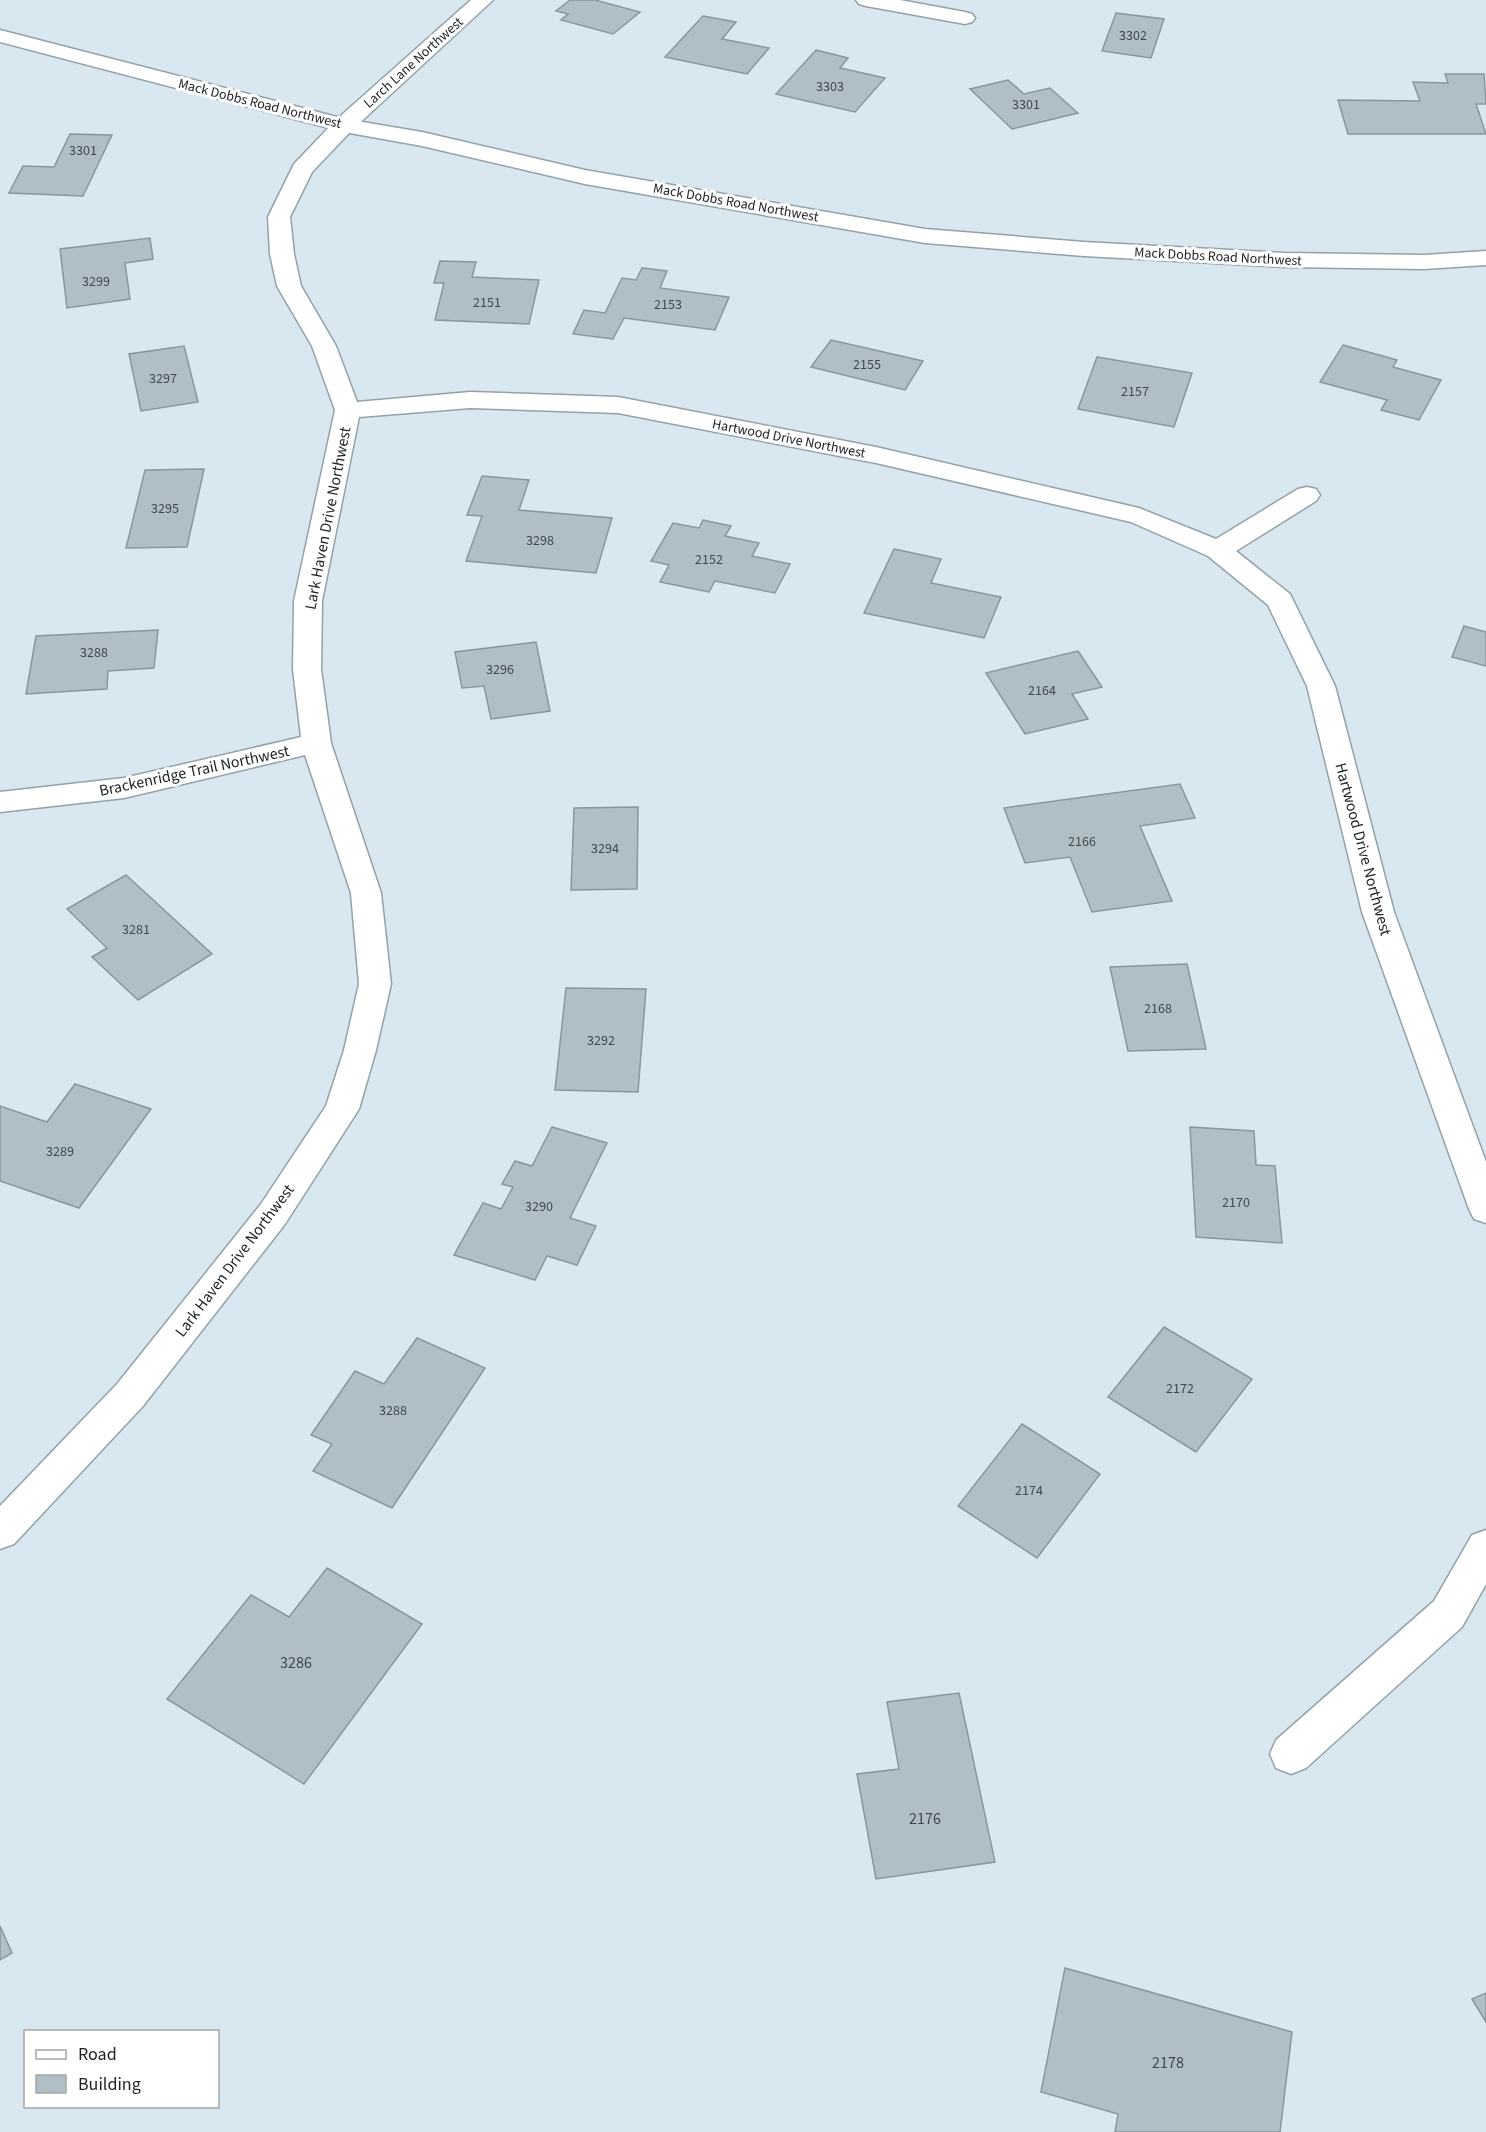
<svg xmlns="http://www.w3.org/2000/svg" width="1486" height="2132" viewBox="0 0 1486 2132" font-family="'Source Sans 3',sans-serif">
	<rect width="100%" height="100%" fill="#d9e8f0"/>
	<g fill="#b0bfc6" stroke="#88969d" stroke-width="1.5">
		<polygon points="570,0 595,0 640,12 613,34 561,20 568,14 556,11"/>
		<polygon points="1116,13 1164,19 1151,58 1102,51"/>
		<polygon points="703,16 736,22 722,39 769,48 747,74 665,57"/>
		<polygon points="816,50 848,58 840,68 885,78 855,112 776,94"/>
		<polygon points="1445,74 1484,74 1486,104 1476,104 1486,134 1348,134 1338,100 1420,101 1413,82 1448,83"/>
		<polygon points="1008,80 1024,94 1050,88 1078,113 1012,129 970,89"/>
		<polygon points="70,134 112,135 83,196 9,193 23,166 54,167"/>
		<polygon points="150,238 153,259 125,263 130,299 67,308 60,249"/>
		<polygon points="440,261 476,262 472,277 539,280 529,324 435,320 444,283 434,283"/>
		<polygon points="642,268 667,271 660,288 729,297 715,330 624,318 613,339 573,334 584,310 605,313 622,278 636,280"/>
		<polygon points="831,340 923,361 905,390 811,367"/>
		<polygon points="1343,345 1397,360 1393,367 1441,380 1419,420 1381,410 1387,400 1320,382"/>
		<polygon points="184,346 198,402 141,411 129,354"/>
		<polygon points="1097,357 1192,373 1174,427 1078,409"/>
		<polygon points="204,469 187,547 126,548 145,470"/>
		<polygon points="482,476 529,480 519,510 612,518 596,573 466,561 482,516 467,515"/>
		<polygon points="703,520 731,526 725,536 759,543 752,556 790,564 775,593 715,581 709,592 660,582 669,565 651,561 673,523 699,528"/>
		<polygon points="894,549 941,559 931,583 1001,597 984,638 864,613"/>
		<polygon points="1464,626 1486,632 1486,666 1452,657"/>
		<polygon points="158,630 154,668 108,671 107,689 26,694 36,636"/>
		<polygon points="536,642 550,711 491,719 484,686 462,688 455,652"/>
		<polygon points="1078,651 1102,687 1072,694 1088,719 1025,734 986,673"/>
		<polygon points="1180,784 1195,818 1140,826 1172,901 1092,912 1070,857 1025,863 1004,808"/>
		<polygon points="638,807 637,889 571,890 574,808"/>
		<polygon points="126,875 212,954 138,1000 92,957 107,948 67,909"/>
		<polygon points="1187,964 1206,1049 1128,1051 1110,967"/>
		<polygon points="566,988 646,989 638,1092 555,1090"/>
		<polygon points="75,1084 151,1109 79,1208 0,1181 0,1106 47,1122"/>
		<polygon points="552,1127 607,1143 570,1218 596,1226 577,1265 547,1256 535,1280 454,1255 483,1203 501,1209 513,1187 502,1184 515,1161 532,1166"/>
		<polygon points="1190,1127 1254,1131 1256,1165 1275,1166 1282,1243 1196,1237"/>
		<polygon points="1164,1327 1252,1379 1196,1452 1108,1397"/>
		<polygon points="417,1338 485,1368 392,1508 313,1471 332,1444 311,1435 355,1371 384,1384"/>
		<polygon points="1022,1424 1100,1474 1037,1558 958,1506"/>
		<polygon points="327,1568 422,1624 304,1784 167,1699 251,1595 289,1617"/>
		<polygon points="959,1693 995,1862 876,1879 857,1774 899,1769 887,1702"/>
		<polygon points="0,1926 12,1953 0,1960"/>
		<polygon points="1065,1968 1292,2032 1280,2132 1115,2132 1118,2114 1041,2092"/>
		<polygon points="1486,1993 1486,2022 1472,1999"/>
	</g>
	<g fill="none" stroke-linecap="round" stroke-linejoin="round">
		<defs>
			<g id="minor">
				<polygon points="471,0 493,0 352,130 312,172 290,217 294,254 301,286 336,346 357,402 470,392 618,397 876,447 1139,508 1216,539 1298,489 1307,487 1316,489 1320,495 1316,501 1236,551 1290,594 1335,686 1394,912 1486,1162 1486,1223 1474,1219 1469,1209 1362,912 1307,686 1268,605 1208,556 1131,522 876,463 618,413 470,408 359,417 322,601 321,669 331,743 381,893 391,984 376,1050 359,1109 285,1224 143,1406 14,1544 0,1549 0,1506 117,1384 261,1204 326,1106 344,1050 359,984 351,893 305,755 124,798 0,812 0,792 124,778 301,737 293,669 294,601 335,410 312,346 277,286 270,254 268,217 294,164 336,120"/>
				<polygon points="856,0 900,0 965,12 972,14 975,18 972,22 965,24 866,6 859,4"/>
				<polygon points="1486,1530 1486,1584 1462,1627 1306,1768 1291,1774 1276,1768 1270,1754 1276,1740 1434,1601 1472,1535"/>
			</g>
			<polygon id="tertiary" points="0,30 345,119 422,132 585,170 925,229 1084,242 1285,253 1424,255 1486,251 1486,265 1424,269 1285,267 1084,256 925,243 585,184 422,146 344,132 0,42"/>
		</defs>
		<use href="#minor" stroke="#93a1a8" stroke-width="3"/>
		<use href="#tertiary" stroke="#93a1a8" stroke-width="3"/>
		<use href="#minor" fill="#fff" fill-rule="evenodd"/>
		<use href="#tertiary" fill="#fff" fill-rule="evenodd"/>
	</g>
	<g text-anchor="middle" stroke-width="6" stroke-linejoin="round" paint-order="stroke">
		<g font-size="14" fill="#41484c">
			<text x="1133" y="40">3302</text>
			<text x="830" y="91">3303</text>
			<text x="1026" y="109">3301</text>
			<text x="83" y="155">3301</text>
			<text x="96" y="286">3299</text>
			<text x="487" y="307">2151</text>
			<text x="668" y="309">2153</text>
			<text x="867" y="369">2155</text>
			<text x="163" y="383">3297</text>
			<text x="1135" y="396">2157</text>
			<text x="165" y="513">3295</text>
			<text x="540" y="545">3298</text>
			<text x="709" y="564">2152</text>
			<text x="94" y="657">3288</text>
			<text x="500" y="674">3296</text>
			<text x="1042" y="695">2164</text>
			<text x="1082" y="846">2166</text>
			<text x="605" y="853">3294</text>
			<text x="136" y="934">3281</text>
			<text x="1158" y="1013">2168</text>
			<text x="601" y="1045">3292</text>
			<text x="60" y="1156">3289</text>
			<text x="1236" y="1207">2170</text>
			<text x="539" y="1211">3290</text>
			<text x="1180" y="1393">2172</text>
			<text x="393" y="1415">3288</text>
			<text x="1029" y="1495">2174</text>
		</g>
		<g font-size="14" fill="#1c2124" stroke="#fff">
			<text transform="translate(413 62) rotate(-42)" y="5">Larch Lane Northwest</text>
			<text transform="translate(260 103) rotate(14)" y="5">Mack Dobbs Road Northwest</text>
			<text transform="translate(736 202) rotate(10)" y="5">Mack Dobbs Road Northwest</text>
			<text transform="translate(1218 256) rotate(3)" y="5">Mack Dobbs Road Northwest</text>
			<text transform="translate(789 438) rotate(11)" y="5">Hartwood Drive Northwest</text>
		</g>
		<g font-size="16" fill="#1c2124" stroke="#fff">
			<text transform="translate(327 518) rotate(-79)" y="6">Lark Haven Drive Northwest</text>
			<text transform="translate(194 770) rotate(-12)" y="6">Brackenridge Trail Northwest</text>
			<text transform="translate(1364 849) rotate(75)" y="6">Hartwood Drive Northwest</text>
			<text transform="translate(234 1260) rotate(-53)" y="6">Lark Haven Drive Northwest</text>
		</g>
		<g font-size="16" fill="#41484c">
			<text x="296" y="1668">3286</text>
			<text x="925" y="1824">2176</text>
			<text x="1168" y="2068">2178</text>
		</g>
	</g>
	<rect x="24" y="2030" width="195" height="78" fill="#ffffff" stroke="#a4a6a7" stroke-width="1.5"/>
	<rect x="36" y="2050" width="30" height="9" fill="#ffffff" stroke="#a4a6a7" stroke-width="1.5"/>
	<text x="78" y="2060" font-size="18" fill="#1c2124">Road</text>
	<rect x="36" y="2075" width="30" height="18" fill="#b0bfc6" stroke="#a4a6a7" stroke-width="1.5"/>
	<text x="78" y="2090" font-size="18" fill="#1c2124">Building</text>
</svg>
